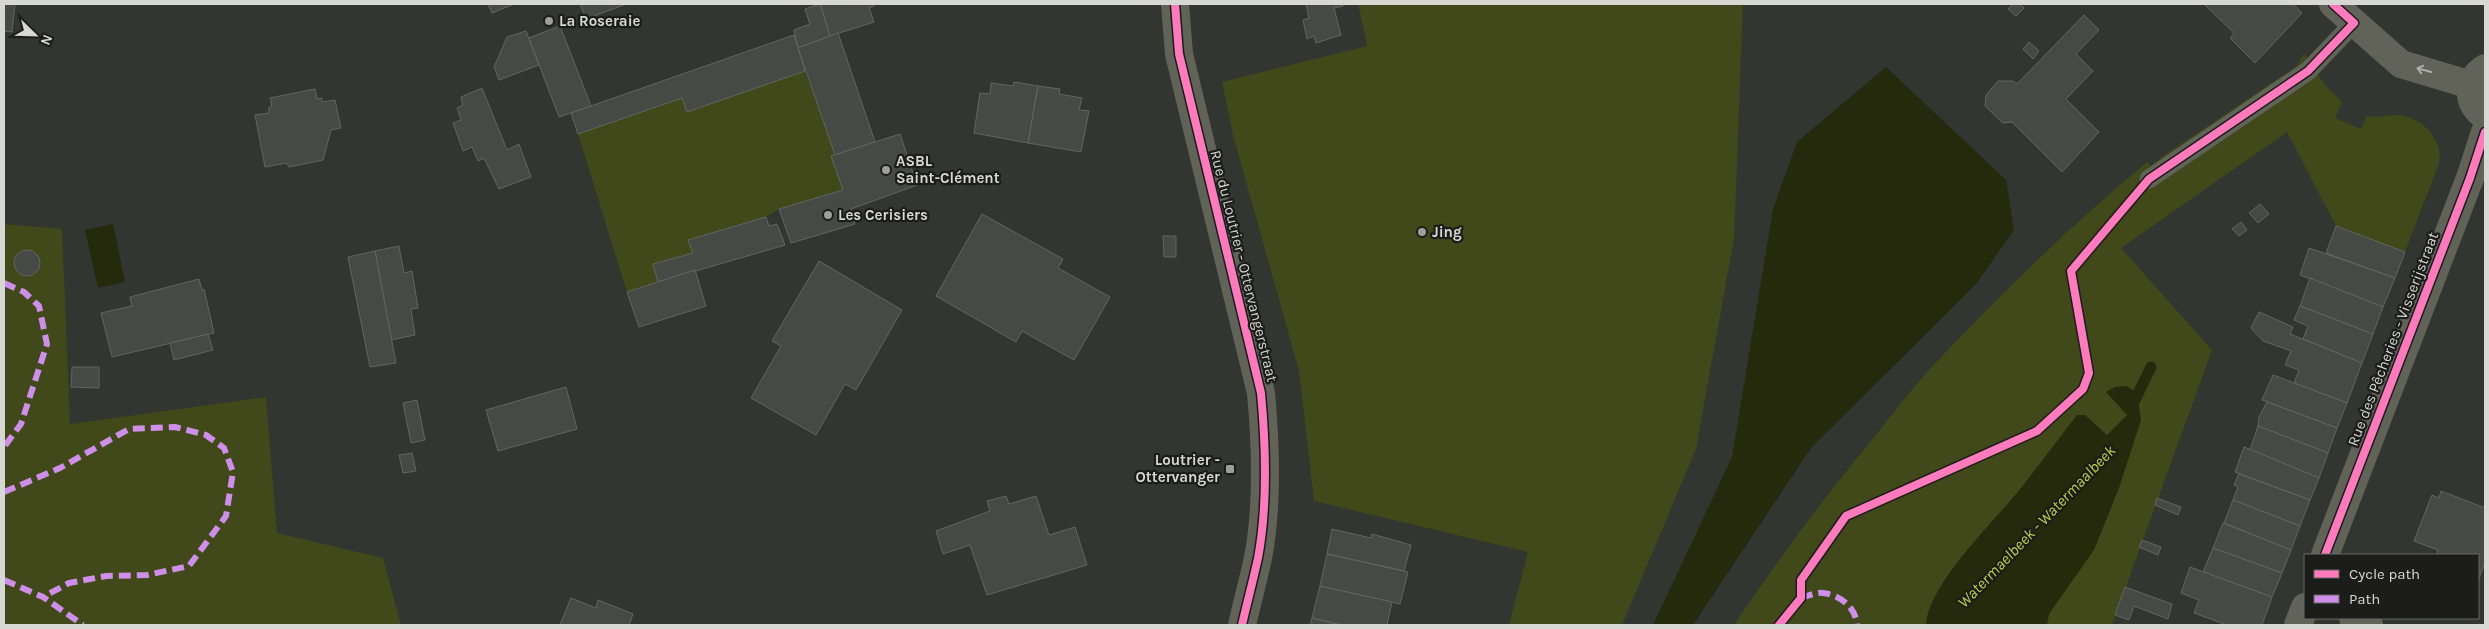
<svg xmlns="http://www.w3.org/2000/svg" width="2489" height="629" viewBox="0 0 2489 629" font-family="Karla,sans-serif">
	<rect width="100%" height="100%" fill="#333530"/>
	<g fill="#41481a">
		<polygon points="1358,4 1743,4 1734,239 1696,449 1622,625 1509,625 1528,552 1314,501 1299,371 1233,135 1222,82 1367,46"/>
		<path d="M 2304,53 L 2325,85 L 2342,102 L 2335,118 L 2361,129 L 2367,116 C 2378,118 2387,115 2398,115 C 2421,116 2444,140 2439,163 L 2405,252 L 2336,226 L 2287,132 L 2121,248 L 2212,350 L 2112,625 L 1734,625 C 1778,559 1825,496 1876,435 C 1893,413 1910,391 1928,371 C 1997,297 2070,226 2147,162 L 2151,166 L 2163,156 L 2297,66 Z"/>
		<polygon points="805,71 835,155 843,190 779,209 766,217 689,240 693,253 653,264 658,282 627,292 578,134 682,98 687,112"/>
		<polygon points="4,224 62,229 70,424 266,397 277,533 383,558 401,625 4,625"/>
	</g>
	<g fill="#252a0c">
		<polygon points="1886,67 2006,180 2014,230 1976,284 1811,448 1693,625 1653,625 1732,457 1773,209 1797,142"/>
		<polygon points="113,224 125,282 98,288 85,230"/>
		<path d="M 2127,386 L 2137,393 L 2141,420 L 2119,488 L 2094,550 L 2049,614 L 2047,625 L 1926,625 C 1927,587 1991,524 2016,494 C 2037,468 2056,442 2077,415 L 2085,415 L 2107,435 L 2127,415 L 2106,392 L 2115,387 Z"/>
	</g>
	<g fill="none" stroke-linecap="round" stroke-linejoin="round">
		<polyline stroke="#252a0c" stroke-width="11" points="2132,406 2151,367"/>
	</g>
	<g fill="#474945" stroke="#646562">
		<polygon points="4,4 15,4 12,32 4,31"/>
		<polygon points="488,4 514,4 492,13"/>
		<polygon points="580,4 626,4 586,19"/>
		<polygon points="820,4 873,4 874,6 869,8 874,22 830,36"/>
		<polygon points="820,4 830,36 798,48 794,30 810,24 805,9"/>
		<polygon points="1306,4 1342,4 1343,6 1334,8 1341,35 1316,43 1314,36 1307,39 1303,20 1309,18"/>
		<polygon points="2013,4 2020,4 2024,8 2016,16 2008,9"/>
		<polygon points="2204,4 2293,4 2302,13 2255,63 2230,38 2234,33"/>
		<polygon points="2084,15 2099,30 2076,54 2093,71 2066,99 2099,132 2062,172 2012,122 2003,123 1985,106 1986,95 1998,81 2013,81 2017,84"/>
		<polygon points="560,26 591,106 559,117 529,38"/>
		<polygon points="526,31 539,65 499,80 494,67 507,37"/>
		<polygon points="838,33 875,142 835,155 798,48"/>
		<polygon points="794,35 805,71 687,112 682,98 578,134 571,113"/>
		<polygon points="2029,42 2039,51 2033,59 2023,49"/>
		<polygon points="1014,82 1038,86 1028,143 974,133 980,93 990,94 991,83 1013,86"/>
		<polygon points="1038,86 1060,89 1059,94 1082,98 1079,110 1089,111 1081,152 1028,143"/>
		<polygon points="482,88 507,150 519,144 531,177 499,189 484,158 478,161 472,147 463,151 453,123 461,120 457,108 463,105 461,97"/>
		<polygon points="315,89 317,99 322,98 322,102 335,100 341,128 331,130 323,160 289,167 286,163 265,167 255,115 269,113 269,107 272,107 270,98"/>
		<polygon points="900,134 917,185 851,209 855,224 791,243 779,209 843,190 831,156"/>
		<polygon points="2260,204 2269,214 2258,223 2249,213"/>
		<polygon points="982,214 1063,259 1058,268 1110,297 1074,360 1022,331 1016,342 936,296"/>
		<polygon points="766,217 769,226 777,224 785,245 658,282 653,264 693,253 688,240"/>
		<polygon points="2241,222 2247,230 2239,236 2232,229"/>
		<polygon points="2336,226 2405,252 2395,278 2326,253"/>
		<polygon points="1163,236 1176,236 1176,257 1164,257"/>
		<polygon points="399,246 404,273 412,271 418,308 411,309 415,335 391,340 375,251"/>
		<polygon points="2309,248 2395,278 2383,307 2300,275"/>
		<circle cx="27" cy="263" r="13"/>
		<polygon points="375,251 396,363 370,367 348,257"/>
		<polygon points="819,261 902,310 856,390 845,384 816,435 751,398 781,346 772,341"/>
		<polygon points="695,270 706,306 639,327 627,292"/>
		<polygon points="2310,278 2383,307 2373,334 2300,306"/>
		<polygon points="199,279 202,290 204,289 214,333 112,357 101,313 132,306 130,297"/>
		<polygon points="2300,306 2373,334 2362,363 2303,339 2308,326 2294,320"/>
		<polygon points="2259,312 2293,327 2290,334 2362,363 2347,403 2294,383 2299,370 2285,365 2291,351 2263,341 2251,328"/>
		<polygon points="208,334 213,350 174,360 170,343"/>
		<polygon points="72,367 99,367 99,388 71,387"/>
		<polygon points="2273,375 2347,403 2337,428 2262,400"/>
		<polygon points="566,387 577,429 498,451 486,410"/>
		<polygon points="417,400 425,440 411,443 403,403"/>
		<polygon points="2267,402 2337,428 2328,453 2258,426 2259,417"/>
		<polygon points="2258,426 2328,453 2319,478 2250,450"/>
		<polygon points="2244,447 2319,478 2310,500 2235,472"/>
		<polygon points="412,453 416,471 403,473 399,455"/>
		<polygon points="2239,474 2310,500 2300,526 2233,500 2238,487 2234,485"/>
		<polygon points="2441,491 2485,508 2485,562 2478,581 2478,555 2436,555 2438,550 2414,541 2432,495 2439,498"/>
		<polygon points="1006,496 1009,504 1036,496 1049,535 1075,527 1087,565 987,595 970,545 943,554 936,531 990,511 987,501"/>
		<polygon points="2157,498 2181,507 2178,515 2155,505"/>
		<polygon points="2233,500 2300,526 2291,550 2224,523"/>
		<polygon points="2223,523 2291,550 2282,573 2213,548"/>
		<polygon points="1332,529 1371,538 1372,534 1411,545 1404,571 1327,554"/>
		<polygon points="2142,540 2161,547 2158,555 2139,547"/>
		<polygon points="2213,548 2282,573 2272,597 2203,572"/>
		<polygon points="1327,554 1408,572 1400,604 1320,586"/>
		<polygon points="2190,567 2272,597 2262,625 2227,625 2194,613 2199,600 2181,593"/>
		<polygon points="1320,586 1392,602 1387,625 1341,625 1312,618"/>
		<polygon points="2125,587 2172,604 2168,619 2134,606 2129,620 2115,615"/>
		<polygon points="571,598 596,608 598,600 633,614 629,625 560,625"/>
		<polygon points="1312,618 1341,625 1310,625"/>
	</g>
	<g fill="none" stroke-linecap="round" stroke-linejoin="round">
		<polyline stroke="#616358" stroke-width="19" points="2149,179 2308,71 2354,23"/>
		<g stroke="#616358" stroke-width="28">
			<path d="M 1175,4 L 1179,54 L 1261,393 C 1266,447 1268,505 1258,558 C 1253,581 1247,603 1242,625"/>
			<polyline points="2333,4 2401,64 2471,85"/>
			<polyline points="2353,618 2369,625"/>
		</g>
		<g stroke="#616358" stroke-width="28">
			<path d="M 2485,68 C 2466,79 2466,105 2485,116"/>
			<polyline points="2325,555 2470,178 2485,132"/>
			<polyline points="2298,625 2305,607"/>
		</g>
		<g stroke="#ce8fe9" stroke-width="6" stroke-dasharray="12 6" stroke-linecap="butt">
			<polyline points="4,283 24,292 39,306 47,344 21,424 4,447"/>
			<polyline points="4,492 60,468 129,429 175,427 206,435 224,448 233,472 226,516 189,566 147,575 106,576 69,583 43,597"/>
			<polyline points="4,580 43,597 83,625"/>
			<path d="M 1801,598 C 1807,596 1817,592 1823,593 C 1841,595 1856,608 1857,625"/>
		</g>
		<defs>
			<g id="cycleway">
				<path d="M 1175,4 L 1179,54 L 1261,393 C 1266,447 1268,505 1258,558 C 1253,581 1247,603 1242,625"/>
				<polyline points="2325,555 2470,178 2485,132"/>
				<polyline points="1779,625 1801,598 1801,580 1846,516 2037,431 2083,389 2089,373 2071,271 2149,179 2308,71 2354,23 2333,4"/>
			</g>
		</defs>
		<use href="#cycleway" stroke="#1c1d1a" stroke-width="11"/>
		<use href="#cycleway" stroke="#fd7abc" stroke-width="8"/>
	</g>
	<defs><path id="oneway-shaft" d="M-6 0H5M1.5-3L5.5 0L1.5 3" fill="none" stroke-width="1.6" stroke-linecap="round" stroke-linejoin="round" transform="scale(1.25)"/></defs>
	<use stroke="#aeafa9" href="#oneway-shaft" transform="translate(2424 70) rotate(-165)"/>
	<g fill="#9e9f9b" stroke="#1c1d1a" stroke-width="2">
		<circle cx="549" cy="21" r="5"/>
		<circle cx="886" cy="170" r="5"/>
		<circle cx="828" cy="215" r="5"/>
		<circle cx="1422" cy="232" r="5"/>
		<rect x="1225" y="464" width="10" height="10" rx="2.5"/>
	</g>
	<g text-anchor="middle" stroke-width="4.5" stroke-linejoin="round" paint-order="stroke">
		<g font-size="15" font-weight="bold" fill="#d7d8d4" stroke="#1c1d1a" text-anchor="start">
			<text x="559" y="26">La Roseraie</text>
			<text x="896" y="166">ASBL<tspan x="896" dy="17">Saint-Clément</tspan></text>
			<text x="838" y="220">Les Cerisiers</text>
			<text x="1432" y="237">Jing</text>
			<text x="1220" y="465" text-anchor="end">Loutrier -<tspan x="1220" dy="17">Ottervanger</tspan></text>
		</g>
		<g font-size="15" fill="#d7d8d4" stroke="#1c1d1a">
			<text transform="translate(1244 266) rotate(76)" y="5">Rue du Loutrier - Ottervangerstraat</text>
			<text transform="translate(2393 339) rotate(-69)" y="5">Rue des Pêcheries - Visserijstraat</text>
		</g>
		<g font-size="16" font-style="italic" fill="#bbce47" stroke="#1c1d1a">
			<text transform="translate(2036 526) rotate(-46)" y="6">Watermaelbeek - Watermaalbeek</text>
		</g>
	</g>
	<rect width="2489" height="629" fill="none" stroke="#d7d8d4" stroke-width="10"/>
	<rect x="2304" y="554" width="175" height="65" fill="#1c1d1a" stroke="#676864"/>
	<rect x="2314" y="570" width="25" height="8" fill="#fd7abc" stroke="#676864"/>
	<text x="2349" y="579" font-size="15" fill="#d7d8d4">Cycle path</text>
	<rect x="2314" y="595" width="25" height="8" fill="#ce8fe9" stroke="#676864"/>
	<text x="2349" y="604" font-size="15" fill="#d7d8d4">Path</text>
	<g transform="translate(35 35) rotate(113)" stroke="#1c1d1a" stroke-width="4" paint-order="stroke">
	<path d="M0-4L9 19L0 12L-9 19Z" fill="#d7d8d4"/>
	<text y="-8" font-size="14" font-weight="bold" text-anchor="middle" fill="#d7d8d4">N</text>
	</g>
</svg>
